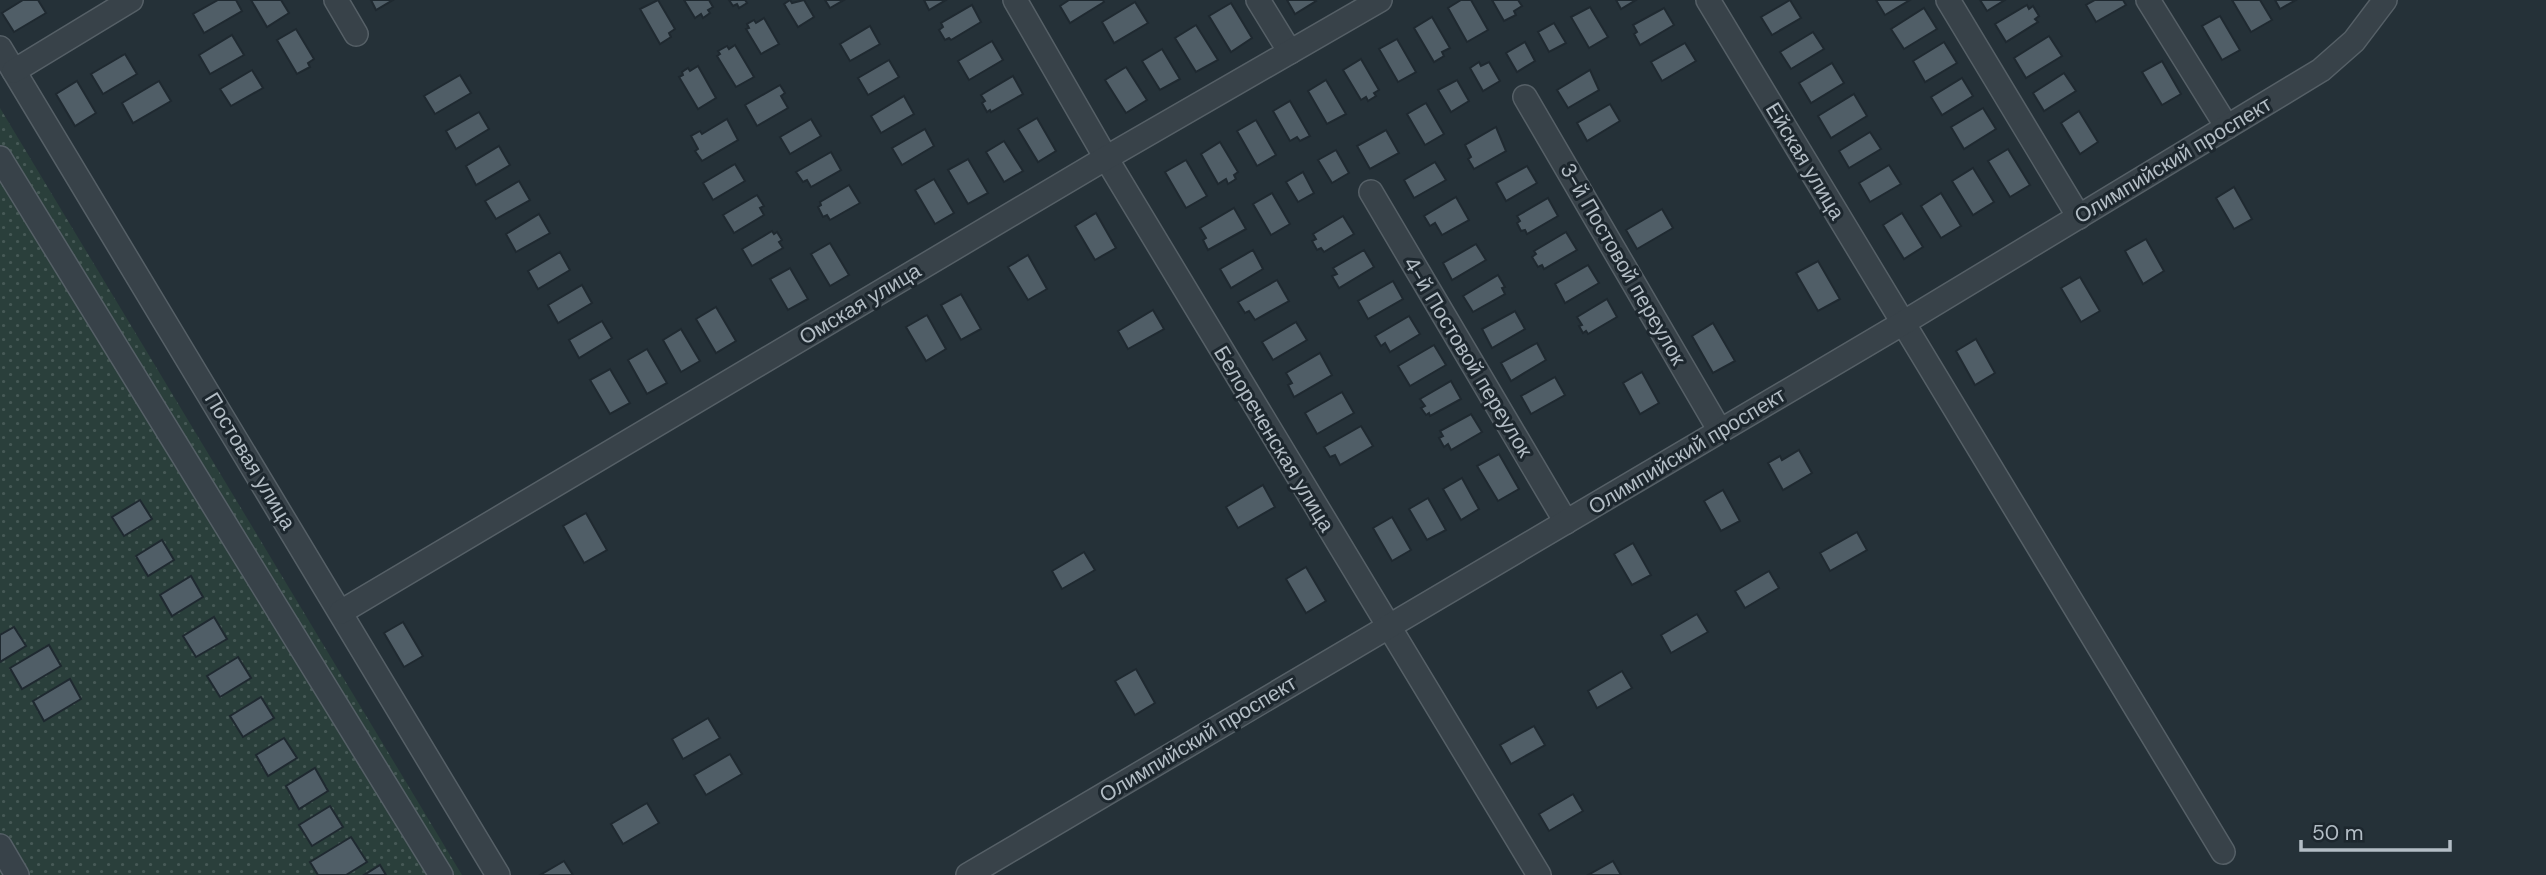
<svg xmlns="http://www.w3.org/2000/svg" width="2546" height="875" viewBox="0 0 2546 875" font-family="'DM Sans',sans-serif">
	<defs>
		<pattern id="grass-dots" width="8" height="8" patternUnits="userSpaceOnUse" patternTransform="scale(1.75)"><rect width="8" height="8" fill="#2a3f3b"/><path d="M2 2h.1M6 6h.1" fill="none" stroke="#465956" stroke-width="1.8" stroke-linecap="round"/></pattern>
	</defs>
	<rect width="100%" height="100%" fill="#253138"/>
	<polygon fill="url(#grass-dots)" points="0,108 462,875 0,875"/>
	<g fill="#505e67" stroke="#1f2930" stroke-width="2">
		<polygon points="23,0 38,0 46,13 14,32 2,13"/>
		<polygon points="218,0 236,0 242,11 204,33 193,14"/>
		<polygon points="251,0 281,0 289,13 267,27"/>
		<polygon points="371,0 393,0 376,10"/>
		<polygon points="658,0 675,29 669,33 671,37 660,44 640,9"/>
		<polygon points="684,0 709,0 713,7 708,10 710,13 703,18 701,14 695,18"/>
		<polygon points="729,0 745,0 747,3 739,8 737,4 733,6"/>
		<polygon points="790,0 792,3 804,0 814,17 798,27 784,4"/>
		<polygon points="825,0 844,0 830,8"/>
		<polygon points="924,0 946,0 929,10"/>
		<polygon points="1069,0 1103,0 1104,2 1070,23 1060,6"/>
		<polygon points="1287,0 1315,0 1316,1 1295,14"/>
		<polygon points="1461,0 1471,0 1488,30 1467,42 1448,8"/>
		<polygon points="1492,0 1518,0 1522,6 1514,11 1516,15 1504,21"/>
		<polygon points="1616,0 1636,0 1621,9"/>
		<polygon points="1790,0 1801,18 1772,35 1761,17"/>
		<polygon points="1876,0 1910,0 1885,15"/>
		<polygon points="1980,0 2005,0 1987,11"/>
		<polygon points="2095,0 2123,0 2126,5 2096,22 2086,5"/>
		<polygon points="2232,0 2260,0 2272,20 2251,32"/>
		<polygon points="2275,0 2296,0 2280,9"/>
		<polygon points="1135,2 1148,23 1114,43 1102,22"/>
		<polygon points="1231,3 1252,38 1231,52 1209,16"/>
		<polygon points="972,5 981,22 951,40 949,38 945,40 939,30 943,27 941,23"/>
		<polygon points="2027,5 2029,9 2033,6 2039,16 2035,19 2038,22 2006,42 1995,24"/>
		<polygon points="1590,7 1608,37 1589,48 1571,17"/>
		<polygon points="1664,8 1674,25 1640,45 1634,34 1637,32 1633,25"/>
		<polygon points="1924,8 1937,29 1904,49 1891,29"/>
		<polygon points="2220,16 2240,50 2222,60 2202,26"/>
		<polygon points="1432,17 1450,48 1442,52 1444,56 1434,62 1414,28"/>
		<polygon points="764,18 779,44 761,54 746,29 749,28 747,24 754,20 756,23"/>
		<polygon points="1554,23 1566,43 1549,52 1538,32"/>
		<polygon points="1196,25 1218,60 1196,72 1175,38"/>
		<polygon points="870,26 880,44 850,61 840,44"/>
		<polygon points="296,29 314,59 308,63 310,67 297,74 277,40"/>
		<polygon points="1813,32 1824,49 1791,69 1780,52"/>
		<polygon points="232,35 244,55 210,74 199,55"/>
		<polygon points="2049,36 2062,56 2026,78 2014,58"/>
		<polygon points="1397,39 1416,72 1398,82 1379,49"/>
		<polygon points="992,41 1003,60 969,80 958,61"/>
		<polygon points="1525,42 1535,61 1517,72 1506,53"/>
		<polygon points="1944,42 1957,63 1925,82 1913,61"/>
		<polygon points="1685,43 1696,61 1662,81 1651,62"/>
		<polygon points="735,45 754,77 736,87 717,56 720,54 718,51 727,46 729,49"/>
		<polygon points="1162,49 1180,79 1160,90 1142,61"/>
		<polygon points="125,54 137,74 103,94 91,74"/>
		<polygon points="1361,59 1379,90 1374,93 1376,96 1368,101 1366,97 1361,100 1343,70"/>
		<polygon points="889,60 899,77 868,95 858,78"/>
		<polygon points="2162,61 2181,94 2162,105 2142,72"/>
		<polygon points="1479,62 1481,66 1489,62 1500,81 1483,91 1470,68"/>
		<polygon points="1832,63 1844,83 1811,103 1799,83"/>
		<polygon points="698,66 716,98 698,109 679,77 683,75 682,72 688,68 690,71"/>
		<polygon points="1126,67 1147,100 1126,113 1105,80"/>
		<polygon points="252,70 263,88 231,106 220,89"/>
		<polygon points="1590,70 1599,90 1568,108 1557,90"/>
		<polygon points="2064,73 2076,91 2044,111 2033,93"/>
		<polygon points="460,75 471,93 435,114 424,96"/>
		<polygon points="1013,76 1023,94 991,112 990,110 987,112 982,103 985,101 981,95"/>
		<polygon points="1962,78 1973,96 1942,115 1931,97"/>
		<polygon points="1326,80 1346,114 1327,124 1308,91"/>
		<polygon points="1457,80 1469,101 1451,112 1438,90"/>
		<polygon points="77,81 96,113 75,126 56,94"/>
		<polygon points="159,81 171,101 133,123 122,103"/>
		<polygon points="780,85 785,93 781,96 788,108 757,126 745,105"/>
		<polygon points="1854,94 1867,116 1831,138 1818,116"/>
		<polygon points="904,96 914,114 881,133 871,116"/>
		<polygon points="1290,101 1310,136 1300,141 1297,137 1290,141 1273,111"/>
		<polygon points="1426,103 1444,134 1425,145 1407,114"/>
		<polygon points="1610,104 1620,121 1587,141 1577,123"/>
		<polygon points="1983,108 1996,129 1964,149 1951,127"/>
		<polygon points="2079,111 2098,142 2080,154 2061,123"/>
		<polygon points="479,112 489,129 456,149 446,131"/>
		<polygon points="1037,118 1056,151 1038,162 1018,129"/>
		<polygon points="727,119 738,140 702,161 695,151 698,149 691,136 700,131 702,134"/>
		<polygon points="811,119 821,136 790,154 780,137"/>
		<polygon points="1256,120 1276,155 1257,166 1237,131"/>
		<polygon points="1496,127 1506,151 1474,169 1468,159 1471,157 1465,145"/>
		<polygon points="925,129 934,146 902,165 892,148"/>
		<polygon points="1386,130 1399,153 1370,169 1357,146"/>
		<polygon points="1870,132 1881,149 1849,168 1839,151"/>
		<polygon points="1004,141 1023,171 1004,182 986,152"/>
		<polygon points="1220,142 1238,172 1234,175 1236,179 1228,184 1226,179 1218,184 1201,154"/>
		<polygon points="499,146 510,165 476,185 466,166"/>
		<polygon points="2008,149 2030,185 2010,197 1988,161"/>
		<polygon points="1336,150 1349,173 1332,183 1318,160"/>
		<polygon points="831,152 841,170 811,187 807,180 803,182 796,172"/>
		<polygon points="968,159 988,193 968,204 948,170"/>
		<polygon points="1186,160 1207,196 1186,208 1165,172"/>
		<polygon points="1435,162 1446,180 1414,198 1404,180"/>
		<polygon points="735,164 745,181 713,200 703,183"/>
		<polygon points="1889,165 1901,184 1870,202 1859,183"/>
		<polygon points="1527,166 1537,183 1506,201 1496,183"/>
		<polygon points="1973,168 1994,202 1973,215 1952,181"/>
		<polygon points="1303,172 1314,193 1298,202 1286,182"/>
		<polygon points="934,179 954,213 935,224 915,190"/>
		<polygon points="519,181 530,200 496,219 485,201"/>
		<polygon points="849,185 860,203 830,220 827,215 823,217 818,207 821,205 820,202"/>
		<polygon points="2234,187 2252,219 2234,229 2216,198"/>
		<polygon points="1272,193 1290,224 1271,235 1253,204"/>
		<polygon points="1941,193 1961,226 1941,238 1921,206"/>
		<polygon points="757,195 764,206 760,208 764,215 734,233 723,215"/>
		<polygon points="1456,197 1469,220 1442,235 1435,223 1430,226 1424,216"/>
		<polygon points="1548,198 1558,216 1527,234 1525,230 1521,231 1517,223 1520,221 1517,216"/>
		<polygon points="1234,208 1246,229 1208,250 1203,240 1206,238 1200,228"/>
		<polygon points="1662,209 1673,228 1637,249 1626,230"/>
		<polygon points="1096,213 1116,248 1095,260 1075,226"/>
		<polygon points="1902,213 1923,247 1904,259 1883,225"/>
		<polygon points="539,214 550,233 516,252 506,234"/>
		<polygon points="1343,216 1354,234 1324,252 1321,248 1317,250 1312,241 1316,239 1313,234"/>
		<polygon points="772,231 774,234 777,232 782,240 779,242 783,248 752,266 742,249"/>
		<polygon points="1566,232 1577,250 1544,269 1542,265 1538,267 1532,257 1536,254 1534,251"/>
		<polygon points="2146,239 2164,271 2143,284 2125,251"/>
		<polygon points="830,243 849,275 830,286 811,254"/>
		<polygon points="1476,244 1486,260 1452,280 1443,263"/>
		<polygon points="1253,250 1263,269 1231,288 1220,269"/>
		<polygon points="1364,250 1374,267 1339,288 1332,276 1337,274 1333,268"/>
		<polygon points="560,252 570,270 538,289 528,271"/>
		<polygon points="1028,255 1047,289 1028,300 1008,267"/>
		<polygon points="1818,261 1840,299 1818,311 1796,273"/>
		<polygon points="1588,265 1599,283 1565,303 1555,284"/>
		<polygon points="790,268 808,299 788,310 770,279"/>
		<polygon points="1498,275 1505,287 1502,288 1505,294 1473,312 1463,296"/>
		<polygon points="2080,277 2100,311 2081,322 2061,288"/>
		<polygon points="1277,280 1289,301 1255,320 1249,311 1245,313 1238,302"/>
		<polygon points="1393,281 1403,299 1368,319 1358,301"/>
		<polygon points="582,285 592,303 558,323 548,305"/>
		<polygon points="961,294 981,329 961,340 941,305"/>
		<polygon points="1607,299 1617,317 1588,334 1586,331 1583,333 1579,326 1582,325 1577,317"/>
		<polygon points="716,307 736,341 716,353 696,319"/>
		<polygon points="1153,310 1164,329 1128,349 1118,331"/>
		<polygon points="1515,311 1525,329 1492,348 1482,329"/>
		<polygon points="927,315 946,349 926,361 906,327"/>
		<polygon points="1409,316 1420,334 1390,352 1385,343 1381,346 1375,336"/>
		<polygon points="602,321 612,338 579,358 569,340"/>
		<polygon points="1296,322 1307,340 1273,360 1262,342"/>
		<polygon points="1713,323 1735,361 1713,373 1692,336"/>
		<polygon points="681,329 700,361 681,372 663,340"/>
		<polygon points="1976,339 1995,373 1975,385 1956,351"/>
		<polygon points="1537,343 1546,360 1511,381 1501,363"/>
		<polygon points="1434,345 1446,365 1410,386 1398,366"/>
		<polygon points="647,349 667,383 647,394 628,360"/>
		<polygon points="1320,353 1332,375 1294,397 1288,385 1292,383 1286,373"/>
		<polygon points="610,369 630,403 610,414 590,380"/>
		<polygon points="1642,372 1659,403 1640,414 1623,383"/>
		<polygon points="1555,377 1565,395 1531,414 1521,396"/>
		<polygon points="1451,381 1461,399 1430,416 1429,413 1426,415 1421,408 1425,406 1420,399"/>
		<polygon points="1342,392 1354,413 1317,434 1305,413"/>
		<polygon points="1471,414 1482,432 1451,450 1448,444 1444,447 1439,438 1443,436 1440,431"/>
		<polygon points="1361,426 1373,446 1340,465 1335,455 1330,457 1324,447"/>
		<polygon points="1799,450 1812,473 1783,490 1768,463 1780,456 1782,460"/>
		<polygon points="1499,454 1519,489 1498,501 1477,466"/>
		<polygon points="1462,478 1479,509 1461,520 1443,489"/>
		<polygon points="1263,485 1275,507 1238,528 1226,507"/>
		<polygon points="1723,490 1740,521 1721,531 1704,501"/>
		<polygon points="1428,498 1446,530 1427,540 1409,509"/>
		<polygon points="140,500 152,519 124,536 112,517"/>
		<polygon points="586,513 607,550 584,563 563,526"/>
		<polygon points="1392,517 1411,550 1392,561 1373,528"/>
		<polygon points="1857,532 1867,550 1830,571 1820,553"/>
		<polygon points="162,540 174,560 148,576 136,556"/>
		<polygon points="1633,543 1651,575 1632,585 1614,554"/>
		<polygon points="1084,552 1095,570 1062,589 1052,571"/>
		<polygon points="1306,567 1326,601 1306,613 1286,579"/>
		<polygon points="1769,571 1779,588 1745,608 1735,591"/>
		<polygon points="191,576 203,597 172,616 160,595"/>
		<polygon points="1697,614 1708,632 1671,653 1661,635"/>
		<polygon points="214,617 227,639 196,657 183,636"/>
		<polygon points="403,622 423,656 404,667 384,633"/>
		<polygon points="14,627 26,646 0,662 0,635"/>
		<polygon points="49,645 61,666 22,689 10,668"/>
		<polygon points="238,657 251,678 220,697 207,676"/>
		<polygon points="1136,669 1155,703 1135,715 1115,681"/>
		<polygon points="1622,671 1632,688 1597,708 1588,691"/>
		<polygon points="70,679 81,699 44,721 33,701"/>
		<polygon points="261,697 274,718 243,737 230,716"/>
		<polygon points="708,718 720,738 683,759 672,739"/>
		<polygon points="1534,726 1545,745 1511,764 1500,745"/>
		<polygon points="284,738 297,758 268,776 256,755"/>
		<polygon points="730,754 742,774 706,795 694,775"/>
		<polygon points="315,768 328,791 299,809 286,786"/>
		<polygon points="1573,794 1583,811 1549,831 1539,814"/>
		<polygon points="647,803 659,823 623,844 611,824"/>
		<polygon points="330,806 343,827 312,846 299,825"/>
		<polygon points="351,837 367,862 346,875 318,875 310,862"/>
		<polygon points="564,861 573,875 540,875"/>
		<polygon points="1613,861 1621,875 1588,875"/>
		<polygon points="380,865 386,875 364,875"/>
	</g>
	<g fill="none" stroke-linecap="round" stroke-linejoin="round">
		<defs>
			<g id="minor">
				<polyline points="336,0 356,34"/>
				<polyline points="1015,0 1106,158 1539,875"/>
				<polyline points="1258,0 1290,52"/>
				<polyline points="1708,0 2223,852"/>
				<polyline points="1948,0 2079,217"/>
				<polyline points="2148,0 2227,127"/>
				<polyline points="0,48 498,875"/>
				<polyline points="14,71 131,0"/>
				<polyline points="1525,97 1720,431"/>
				<polyline points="0,158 441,875"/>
				<polyline points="1371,192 1566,522"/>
				<polyline points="341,612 1106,158 1380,0"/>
				<polyline points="0,846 17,875"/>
				<polyline points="968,875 1903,323 2321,70 2354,41 2385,0"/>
			</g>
		</defs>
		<use href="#minor" stroke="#566067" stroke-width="26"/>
		<use href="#minor" stroke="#384249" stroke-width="23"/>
	</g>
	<g text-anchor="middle" stroke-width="6" stroke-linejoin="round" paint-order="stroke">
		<g font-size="21" fill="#b3bdc5" stroke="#1d272e">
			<text transform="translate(2173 160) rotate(-31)" y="7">Олимпийский проспект</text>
			<text transform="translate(1805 161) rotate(59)" y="7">Ейская улица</text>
			<text transform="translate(1623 264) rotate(60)" y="7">3-й Постовой переулок</text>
			<text transform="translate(860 304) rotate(-31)" y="7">Омская улица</text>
			<text transform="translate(1468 357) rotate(59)" y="7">4-й Постовой переулок</text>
			<text transform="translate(1274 439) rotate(59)" y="7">Белореченская улица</text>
			<text transform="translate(1687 451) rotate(-31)" y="7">Олимпийский проспект</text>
			<text transform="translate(250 461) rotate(59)" y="7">Постовая улица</text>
			<text transform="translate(1198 739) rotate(-31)" y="7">Олимпийский проспект</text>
		</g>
	</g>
	<path d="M2301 840v10h149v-10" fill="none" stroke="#b3bdc5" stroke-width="3.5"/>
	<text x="2312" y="840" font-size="21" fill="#b3bdc5" stroke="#1d272e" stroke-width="5" paint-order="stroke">50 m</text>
</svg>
